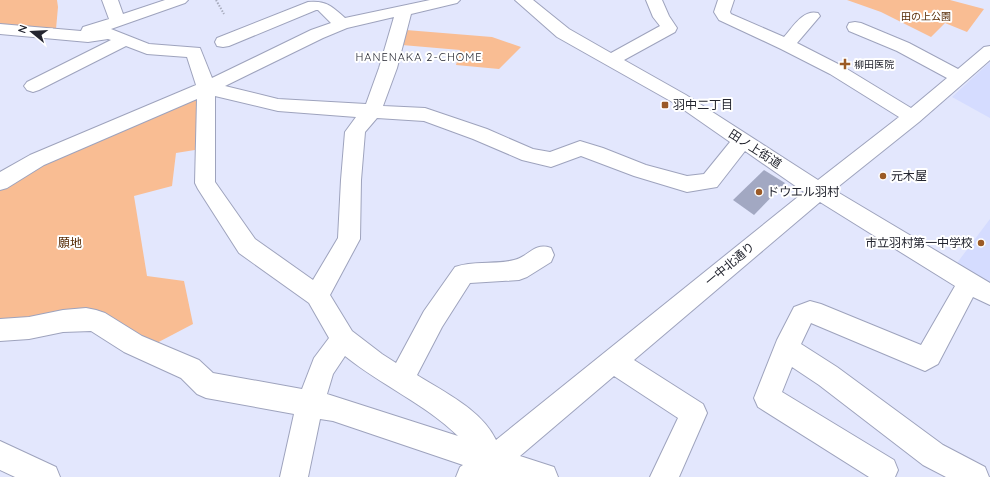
<svg xmlns="http://www.w3.org/2000/svg" width="990" height="477" viewBox="0 0 990 477" font-family="Quicksand,'Noto Sans JP',sans-serif">
	<rect width="100%" height="100%" fill="#e3e7fd"/>
	<g fill="#d5dcff">
		<polygon points="990,62 990,118 952,97"/>
		<polygon points="990,219 990,288 954,267"/>
	</g>
	<g fill="#f9bd93">
		<polygon points="0,0 57,0 58,7 56,29 35,27 0,29"/>
		<polygon points="847,0 950,0 984,9 967,32 945,23 931,37 881,12"/>
		<polygon points="406,30 492,37 521,47 499,69 456,65 460,50 402,45"/>
		<polygon points="197,97 203,99 201,149 176,153 172,186 134,196 147,276 184,281 193,324 151,346 100,315 0,324 0,185 38,161"/>
	</g>
	<polygon fill="#a2a8c2" points="764,170 785,183 754,215 733,200"/>
	<g fill="none" stroke-linecap="round" stroke-linejoin="round">
		<defs>
			<g id="minor">
				<path d="M 102,0 L 118,0 L 123,14 L 165,0 L 188,0 L 185,3 L 111,29 L 149,44 L 200,48 L 212,78 L 311,30 L 331,23 L 318,10 L 316,10 L 229,46 L 223,47 L 217,46 L 215,42 L 217,38 L 308,2 C 326,0 333,7 345,18 L 430,0 L 460,0 L 457,3 L 411,14 L 397,68 L 383,106 L 425,108 L 487,129 L 533,149 L 550,152 L 580,141 L 603,148 L 646,165 L 687,176 L 704,174 L 730,142 L 674,103 L 557,37 L 515,0 L 533,0 L 569,29 L 611,53 L 660,26 L 653,17 L 646,0 L 662,0 L 669,16 L 677,28 L 675,32 L 624,60 L 686,95 L 818,180 L 899,117 L 830,74 L 781,49 L 719,20 L 714,12 L 718,0 L 734,0 L 730,12 L 731,14 L 784,37 C 793,27 803,9 818,13 L 820,16 L 797,43 L 842,66 L 911,108 L 947,78 L 897,51 L 849,31 L 847,27 L 849,23 L 855,22 L 861,23 L 909,43 L 958,69 L 984,47 L 990,46 L 990,60 L 919,122 L 834,190 L 990,283 L 990,305 L 973,297 L 938,364 L 925,371 L 811,323 L 801,344 L 837,367 L 943,445 L 985,467 L 989,477 L 946,477 L 923,465 L 819,385 L 792,367 L 782,392 L 894,460 L 898,470 L 895,477 L 869,477 L 758,407 L 754,398 L 777,340 L 794,307 L 810,301 L 821,304 L 921,345 L 955,286 L 820,202 L 634,360 L 703,404 L 707,413 L 679,477 L 650,477 L 678,418 L 614,376 L 520,456 L 554,467 L 558,477 L 456,477 L 460,467 L 463,465 L 333,421 L 320,419 L 308,477 L 280,477 L 294,414 L 206,398 L 197,394 L 181,378 L 124,352 L 91,331 L 63,332 L 29,339 L 0,341 L 0,319 L 29,317 L 63,310 L 86,308 L 96,310 L 105,313 L 142,336 L 199,360 L 213,373 L 302,389 L 314,358 L 329,338 L 309,303 L 239,253 L 198,189 L 195,183 L 197,99 L 44,165 L 7,188 L 0,190 L 0,172 L 30,155 L 196,85 L 187,57 L 147,54 L 126,46 L 39,90 L 33,92 L 27,90 L 24,86 L 27,82 L 111,40 L 108,39 L 88,42 L 0,34 L 0,24 L 81,31 L 83,27 L 109,19 ZM 394,17 L 379,68 L 366,104 L 278,99 L 225,86 L 323,38 L 347,28 ZM 215,96 L 278,111 L 356,117 L 345,132 L 341,180 L 338,238 L 313,280 L 255,239 L 215,182 ZM 377,118 L 424,121 L 473,139 L 522,160 L 551,167 L 581,156 L 634,176 L 687,192 L 717,187 L 745,151 L 804,192 L 496,440 C 482,410 444,392 417,375 L 442,327 L 470,283 L 519,280 L 527,277 L 551,262 L 554,255 L 551,248 C 533,242 529,257 514,260 C 495,265 474,260 455,267 L 424,311 L 396,363 L 382,354 L 352,331 L 330,295 L 360,239 L 361,180 L 365,132 ZM 345,356 C 381,385 425,404 458,436 L 327,394 L 333,374 Z"/>
				<polygon points="0,441 56,467 60,477 15,477 0,470"/>
			</g>
		</defs>
		<use href="#minor" stroke="#9ea3bd" stroke-width="2"/>
		<polyline stroke="#a7abbd" stroke-width="2" stroke-dasharray="1.5 1.5" stroke-linecap="butt" points="216,0 224,14"/>
		<use href="#minor" fill="#fff" fill-rule="evenodd"/>
	</g>
	<g fill="#9b5a26" stroke="#fff" stroke-width="1.5">
		<path d="M843 58h4v4h4v4h-4v4h-4v-4h-4v-4h4z"/>
		<rect x="661" y="101" width="8" height="8" rx="2"/>
		<circle cx="883" cy="176" r="4"/>
		<circle cx="759" cy="192" r="4"/>
		<circle cx="981" cy="243" r="4"/>
	</g>
	<g text-anchor="middle" stroke-width="4" stroke-linejoin="round" paint-order="stroke">
		<g font-size="10" fill="#532700" stroke="#fff">
			<text x="926" y="20">田の上公園</text>
		</g>
		<g font-size="10" fill="#23252f" stroke="#fff" text-anchor="start">
			<text x="854" y="68">柳田医院</text>
		</g>
		<g font-size="11" letter-spacing="1" fill="#23252f" stroke="#fff">
			<text x="419" y="61">HANENAKA 2-CHOME</text>
		</g>
		<g font-size="12" fill="#23252f" stroke="#fff" text-anchor="start">
			<text x="673" y="109">羽中二丁目</text>
			<text x="891" y="180">元木屋</text>
			<text x="767" y="196">ドウエル羽村</text>
			<text x="973" y="247" text-anchor="end">市立羽村第一中学校</text>
		</g>
		<g font-size="12" fill="#23252f" stroke="#fff">
			<text transform="translate(755 149) rotate(33)" y="4">田ノ上街道</text>
			<text transform="translate(730 264) rotate(-40)" y="4">一中北通り</text>
		</g>
		<g font-size="12" fill="#532700" stroke="#fff">
			<text x="70" y="247">願地</text>
		</g>
	</g>
	<g transform="translate(32 32) rotate(288)" stroke="#ffffff" stroke-width="3" paint-order="stroke">
	<path d="M0-3L7 15L0 10L-7 15Z" fill="#23252f"/>
	<text y="-6" font-size="11" font-weight="bold" text-anchor="middle" fill="#23252f">N</text>
	</g>
</svg>
